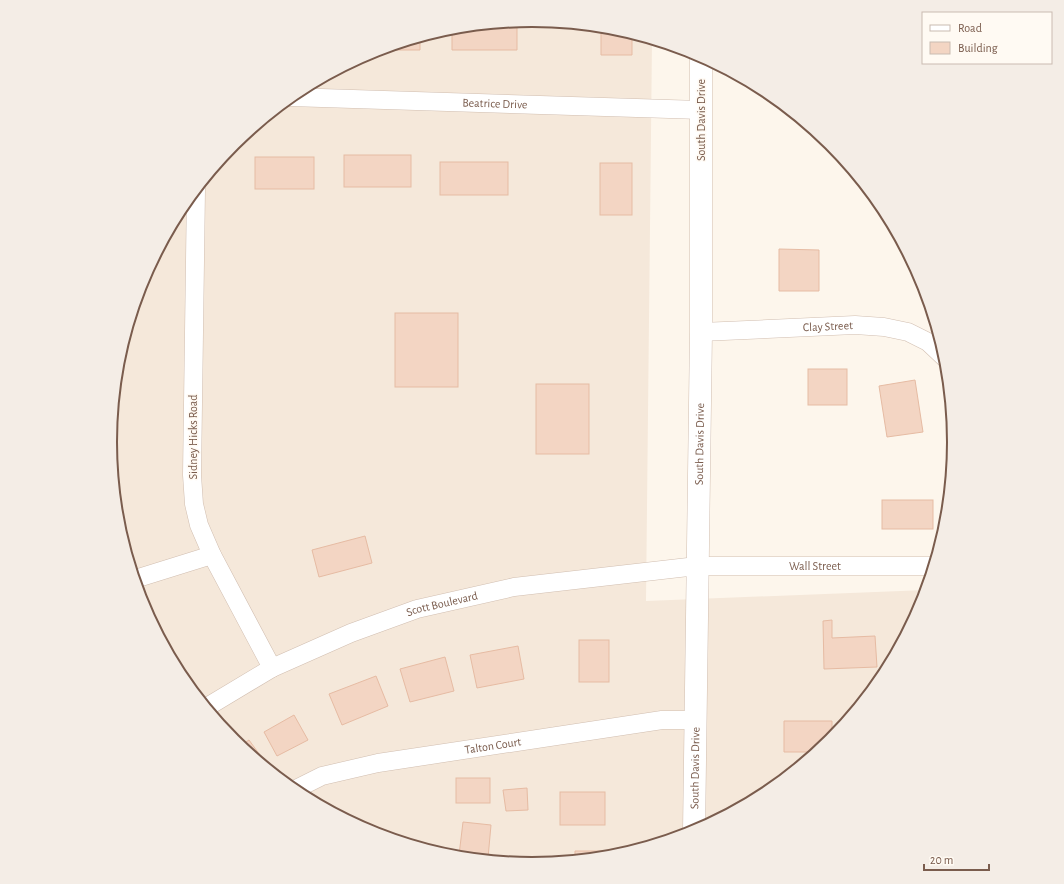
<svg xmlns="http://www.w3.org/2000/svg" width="1064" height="884" viewBox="0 0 1064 884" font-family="'Alegreya Sans',sans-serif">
	<rect width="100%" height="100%" fill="#fdf6ec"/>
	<polygon fill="#f5e8da" points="532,20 615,28 652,40 646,601 926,590 922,604 883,677 830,741 766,793 693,832 614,856 532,864 449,856 370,832 297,793 233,740 181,676 142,603 118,524 110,442 118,359 142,280 181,207 234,143 298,91 371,52 450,28"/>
	<g fill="#f3d5c3" stroke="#e6bba3">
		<polygon points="517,21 517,50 452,50 452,28"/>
		<polygon points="601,27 615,28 632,34 632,55 601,55"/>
		<polygon points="420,37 420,50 378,50"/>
		<rect x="344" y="155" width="67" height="32"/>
		<rect x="255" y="157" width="59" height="32"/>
		<rect x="440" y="162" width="68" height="33"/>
		<rect x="600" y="163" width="32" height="52"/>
		<polygon points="779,249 819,250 819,291 779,291"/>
		<rect x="395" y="313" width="63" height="74"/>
		<rect x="808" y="369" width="39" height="36"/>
		<polygon points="915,380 923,432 887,437 879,386"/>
		<rect x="536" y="384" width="53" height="70"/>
		<rect x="882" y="500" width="51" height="29"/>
		<polygon points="365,536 372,563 319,577 312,550"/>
		<polygon points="832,620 832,638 875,636 877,667 824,669 823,621"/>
		<rect x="579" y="640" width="30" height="42"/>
		<polygon points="518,646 524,679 477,688 470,655"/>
		<polygon points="445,657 454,691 410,702 400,669"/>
		<polygon points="376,676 388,706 342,725 329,694"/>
		<polygon points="294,715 308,740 277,756 264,732"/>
		<polygon points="784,721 832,721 832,739 817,752 784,752"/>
		<polygon points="249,740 270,769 269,769 240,746"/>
		<rect x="456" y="778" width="34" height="25"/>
		<polygon points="527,788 528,810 506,811 503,790"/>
		<rect x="560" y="792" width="45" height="33"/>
		<polygon points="463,822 491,825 488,858 459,855"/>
		<polygon points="575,851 614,851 614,856 575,860"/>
	</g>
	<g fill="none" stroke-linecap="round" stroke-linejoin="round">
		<defs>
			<g id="minor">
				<path id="s1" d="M 290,97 L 701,110"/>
				<polyline points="196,189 192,475 194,504 199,525 212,555 272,668"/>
				<path id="s2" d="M 701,332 L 855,325 L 884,327 L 908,332 L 928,342 L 945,358"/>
				<polyline points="135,579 212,555"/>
				<path id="s3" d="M 207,707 L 272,668 L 351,633 L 417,609 L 514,587 L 697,566 L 933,566"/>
				<path id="s4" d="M 294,790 L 322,776 L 378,763 L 662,720 L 695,720"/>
			</g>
			<g id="tertiary">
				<path id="s5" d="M 694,832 L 701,332 L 701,56"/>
			</g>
		</defs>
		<use href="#minor" stroke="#d1beb0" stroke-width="19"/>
		<use href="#tertiary" stroke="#d1beb0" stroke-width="23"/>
		<use href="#minor" stroke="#fff" stroke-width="18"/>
		<use href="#tertiary" stroke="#fff" stroke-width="22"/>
	</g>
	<g text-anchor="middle" stroke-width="3" stroke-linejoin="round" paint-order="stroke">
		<g font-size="12" fill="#7a5c4d" stroke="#fffaf3">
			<text dy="4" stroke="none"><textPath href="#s1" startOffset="205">Beatrice Drive</textPath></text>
			<text transform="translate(701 120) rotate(-90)" y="4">South Davis Drive</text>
			<text dy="4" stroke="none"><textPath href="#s2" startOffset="127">Clay Street</textPath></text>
			<text transform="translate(193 437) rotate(-90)" y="4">Sidney Hicks Road</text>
			<text dy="4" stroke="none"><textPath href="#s5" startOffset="388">South Davis Drive</textPath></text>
			<text dy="4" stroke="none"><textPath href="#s3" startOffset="634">Wall Street</textPath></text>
			<text dy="4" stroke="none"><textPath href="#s3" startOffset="258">Scott Boulevard</textPath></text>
			<text dy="4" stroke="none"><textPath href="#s4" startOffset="205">Talton Court</textPath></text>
			<text dy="4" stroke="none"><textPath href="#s5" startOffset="64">South Davis Drive</textPath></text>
		</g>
	</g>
	<path d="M0 0H1064V884H0ZM117 442a415 415 0 1 1 830 0a415 415 0 1 1-830 0Z" fill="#f4ede6" fill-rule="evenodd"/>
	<path fill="none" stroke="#7a5c4d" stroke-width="2" d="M117 442a415 415 0 1 1 830 0a415 415 0 1 1-830 0Z"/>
	<rect x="922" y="12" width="130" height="52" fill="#fffaf3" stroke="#cabbb1"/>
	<rect x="930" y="25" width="20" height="6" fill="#ffffff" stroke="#cabbb1"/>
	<text x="958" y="32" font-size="12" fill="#7a5c4d">Road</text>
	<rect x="930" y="42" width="20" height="12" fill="#f3d5c3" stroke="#cabbb1"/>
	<text x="958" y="52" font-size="12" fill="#7a5c4d">Building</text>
	<path d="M924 864v6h65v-6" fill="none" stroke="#7a5c4d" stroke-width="2"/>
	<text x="930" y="864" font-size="12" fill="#7a5c4d" stroke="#fffaf3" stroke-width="3" paint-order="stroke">20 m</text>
</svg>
